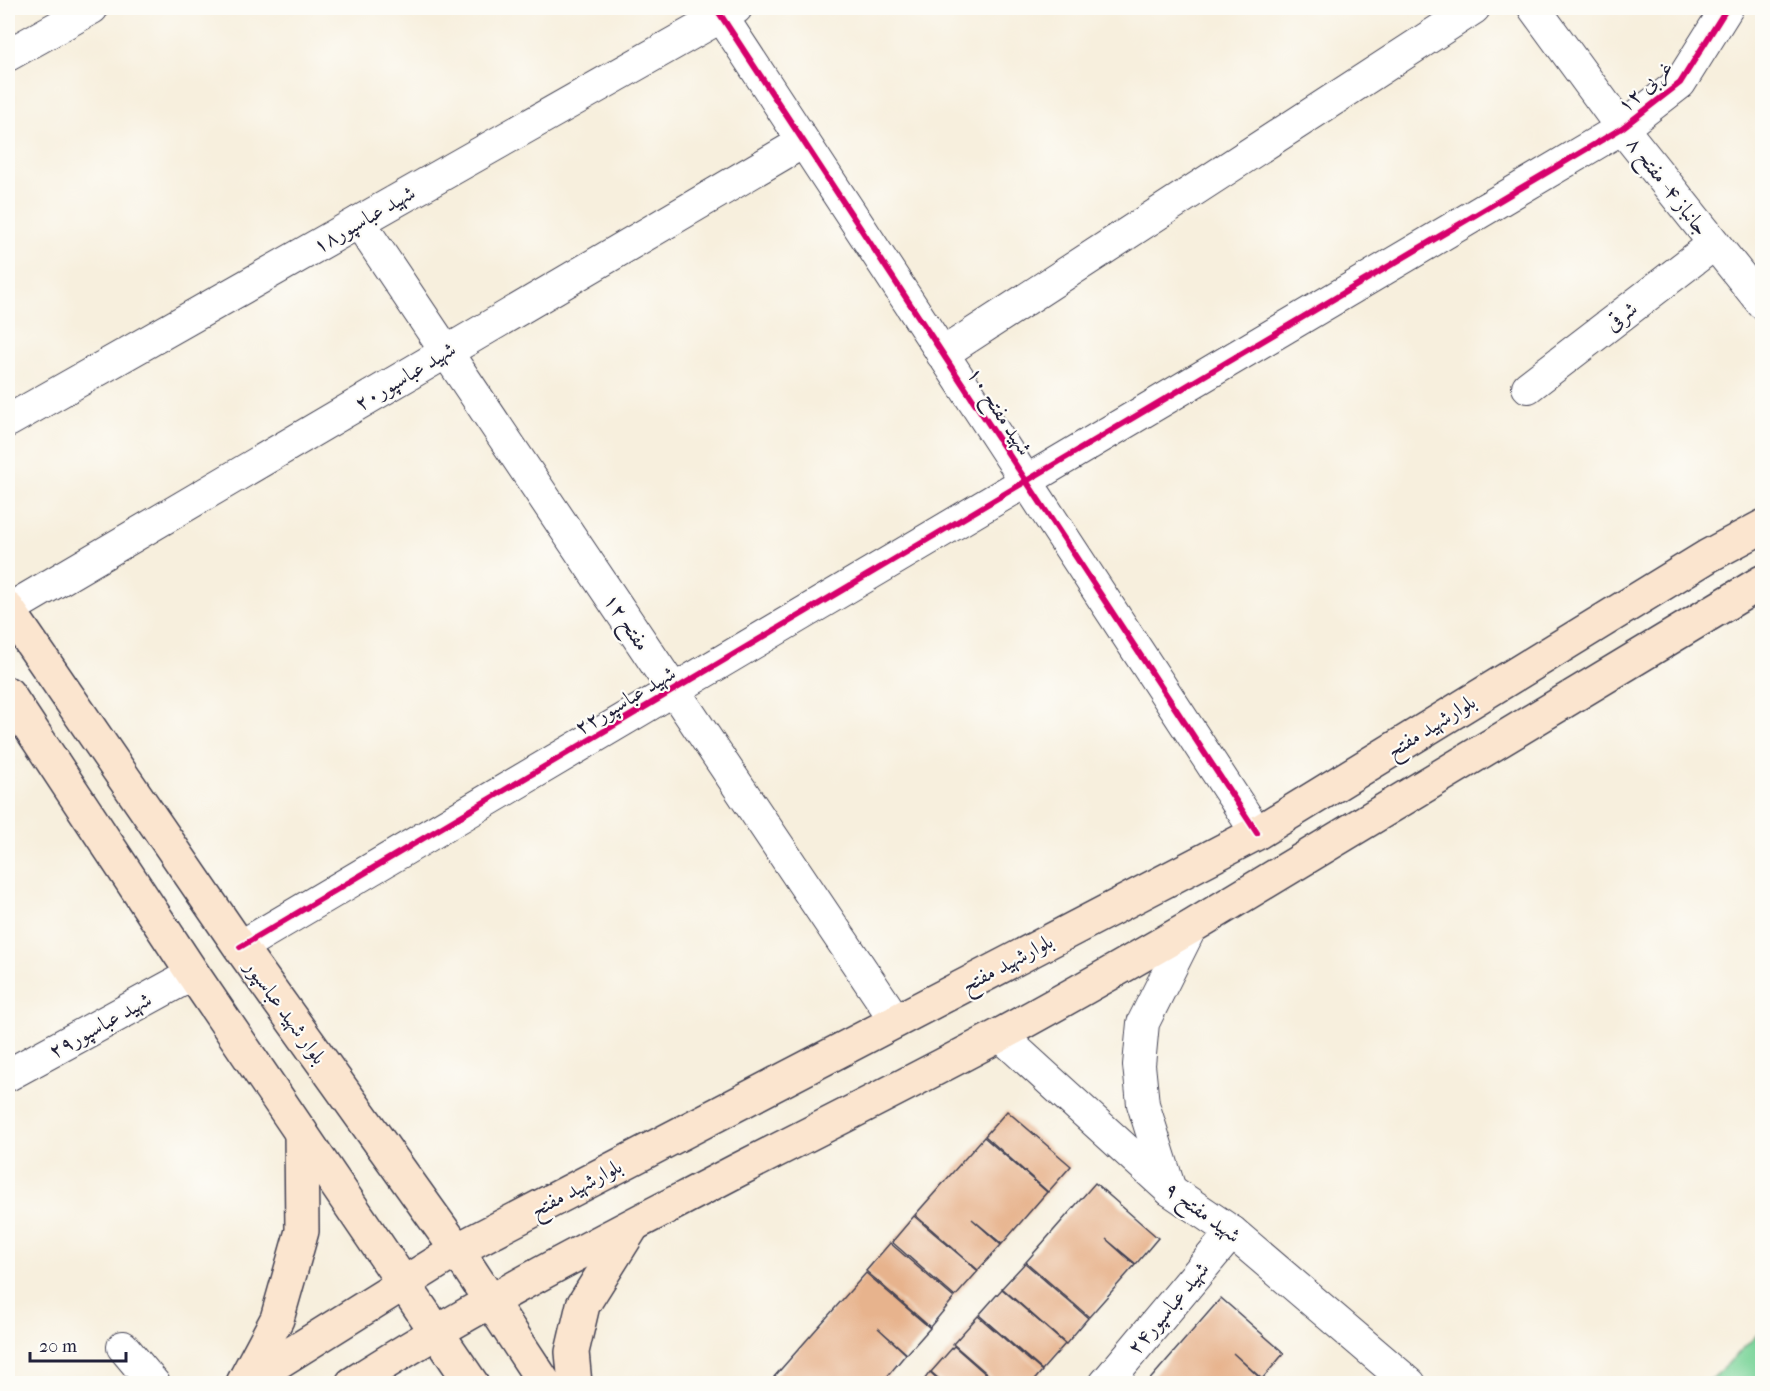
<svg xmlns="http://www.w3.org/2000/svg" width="1770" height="1391" viewBox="0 0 1770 1391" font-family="'IM FELL French Canon',Amiri,serif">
	<rect width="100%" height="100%" fill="#fdfcf7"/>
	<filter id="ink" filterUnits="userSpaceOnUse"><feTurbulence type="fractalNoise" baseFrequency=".0167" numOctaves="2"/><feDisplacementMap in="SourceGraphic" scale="12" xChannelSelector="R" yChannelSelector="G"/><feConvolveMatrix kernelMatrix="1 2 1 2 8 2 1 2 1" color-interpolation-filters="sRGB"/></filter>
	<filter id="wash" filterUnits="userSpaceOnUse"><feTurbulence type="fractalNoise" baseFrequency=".008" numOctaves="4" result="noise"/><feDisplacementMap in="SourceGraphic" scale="24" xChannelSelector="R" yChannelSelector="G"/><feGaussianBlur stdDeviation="1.35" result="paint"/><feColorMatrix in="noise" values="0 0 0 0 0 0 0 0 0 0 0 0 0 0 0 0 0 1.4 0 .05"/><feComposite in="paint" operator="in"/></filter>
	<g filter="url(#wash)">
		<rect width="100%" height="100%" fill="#f7efdd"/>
		<polygon fill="#7bd49a" stroke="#4e7b6a" stroke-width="1.5" points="1762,1330 1762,1383 1708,1383"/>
		<g id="blocks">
			<g fill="#e7b38d">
				<polygon points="1007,1111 1071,1166 1048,1192 985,1136"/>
				<polygon points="984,1137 1047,1192 1002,1244 972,1219 1001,1245 978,1270 915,1215"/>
				<polygon points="1095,1183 1158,1238 1136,1264 1106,1239 1135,1265 1089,1317 1026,1262"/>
				<polygon points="914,1216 978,1271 955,1297 892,1242"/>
				<polygon points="890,1243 954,1298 930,1327 866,1271"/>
				<polygon points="1025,1263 1088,1318 1066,1344 1002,1288"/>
				<polygon points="866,1273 930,1328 907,1354 878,1328 906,1354 881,1384 781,1384 774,1377"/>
				<polygon points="1002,1289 1065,1344 1042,1370 979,1315"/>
				<polygon points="1221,1298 1284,1353 1262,1379 1233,1353 1261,1379 1257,1384 1146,1384"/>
				<polygon points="978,1316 1042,1371 1031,1384 999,1384 953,1344"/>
				<polygon points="954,1346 997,1384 945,1384 931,1372"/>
				<polygon points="930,1372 943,1384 921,1384"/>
			</g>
		</g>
	</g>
	<g filter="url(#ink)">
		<use href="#blocks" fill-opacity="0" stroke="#424153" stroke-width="1.5"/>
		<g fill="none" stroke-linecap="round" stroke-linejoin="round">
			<defs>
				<g id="street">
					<polyline points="716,8 1257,833"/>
					<polyline points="1534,8 1622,128 1762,303"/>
					<polyline points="8,55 92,8"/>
					<polyline points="359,222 896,1021"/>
					<polyline points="942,354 1474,8"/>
					<polyline points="1528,387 1714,244"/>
					<polyline points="8,421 736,8"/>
					<polyline points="8,610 803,142"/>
					<polyline points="240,947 1622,128 1680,83 1727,8"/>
					<polyline points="1000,1035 1170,1190 1232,1232 1410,1384"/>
					<polyline points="8,1075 193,974"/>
					<polyline points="1170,1190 1143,1104 1139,1065 1143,1023 1191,927"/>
					<polyline points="123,1347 154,1384"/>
					<polyline points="1105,1384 1232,1232"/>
				</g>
				<g id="secondary">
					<polyline points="8,609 240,947 457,1250 545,1384"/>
					<polyline points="8,694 193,974 472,1384"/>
					<polyline points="243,1383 277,1319 302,1231 301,1132"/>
					<polyline points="243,1384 457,1250 1257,833 1708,556 1762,527"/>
					<path d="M 352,1384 C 476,1304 608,1238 738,1170 C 825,1126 912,1082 998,1036 C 1063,1001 1127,964 1191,927 L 1762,582"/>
					<polyline points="575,1384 572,1352 583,1305 632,1227"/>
				</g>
			</defs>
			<use href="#street" stroke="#424153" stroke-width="34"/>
			<use href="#secondary" stroke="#424153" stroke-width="36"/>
			<use href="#street" stroke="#fff" stroke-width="32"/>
			<use href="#secondary" stroke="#fbe5cf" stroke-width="33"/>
			<defs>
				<g id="cycleway">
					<polyline points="716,8 1257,833"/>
					<polyline points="240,947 1622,128 1680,83 1727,8"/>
				</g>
			</defs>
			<use href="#cycleway" stroke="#fdfcf7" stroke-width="10"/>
			<use href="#cycleway" stroke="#d6006c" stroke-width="6"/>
		</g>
	</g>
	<g text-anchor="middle" stroke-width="4.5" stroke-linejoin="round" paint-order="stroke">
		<g font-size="21" fill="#22223b" stroke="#fdfcf7">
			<text transform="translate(1645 86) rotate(-42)" y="7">غربی ۱۲</text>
			<text transform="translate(1668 186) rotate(52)" y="7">جانباز ۴- مفتح ۸</text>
			<text transform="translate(364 219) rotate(-30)" y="7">شهید عباسپور۱۸</text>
			<text transform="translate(1621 316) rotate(-38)" y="7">شرقی</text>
			<text transform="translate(405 376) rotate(-31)" y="7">شهید عباسپور۲۰</text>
			<text transform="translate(1000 411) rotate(57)" y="7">شهید مفتح ۱۰</text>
			<text transform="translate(627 622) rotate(56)" y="7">مفتح ۱۲</text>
			<text transform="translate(625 700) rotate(-31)" y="7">شهید عباسپور۲۲</text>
			<text transform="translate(1431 726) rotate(-32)" y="7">بلوارشهید مفتح</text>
			<text transform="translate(1007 963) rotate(-28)" y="7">بلوارشهید مفتح</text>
			<text transform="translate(286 1012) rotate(54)" y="7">بلوار شهید عباسپور</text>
			<text transform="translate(100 1025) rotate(-29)" y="7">شهید عباسپور۲۹</text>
			<text transform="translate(576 1188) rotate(-28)" y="7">بلوارشهید مفتح</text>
			<text transform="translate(1203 1212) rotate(36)" y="7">شهید مفتح ۹</text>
			<text transform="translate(1168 1308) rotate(-50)" y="7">شهید عباسپور۲۴</text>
		</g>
	</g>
	<rect width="1770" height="1391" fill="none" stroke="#fdfcf7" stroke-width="30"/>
	<path d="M30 1352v9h96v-9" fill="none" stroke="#22223b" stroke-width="3"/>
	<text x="39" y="1352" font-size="18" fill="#22223b" stroke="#fdfcf7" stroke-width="4.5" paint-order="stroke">20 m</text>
</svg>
